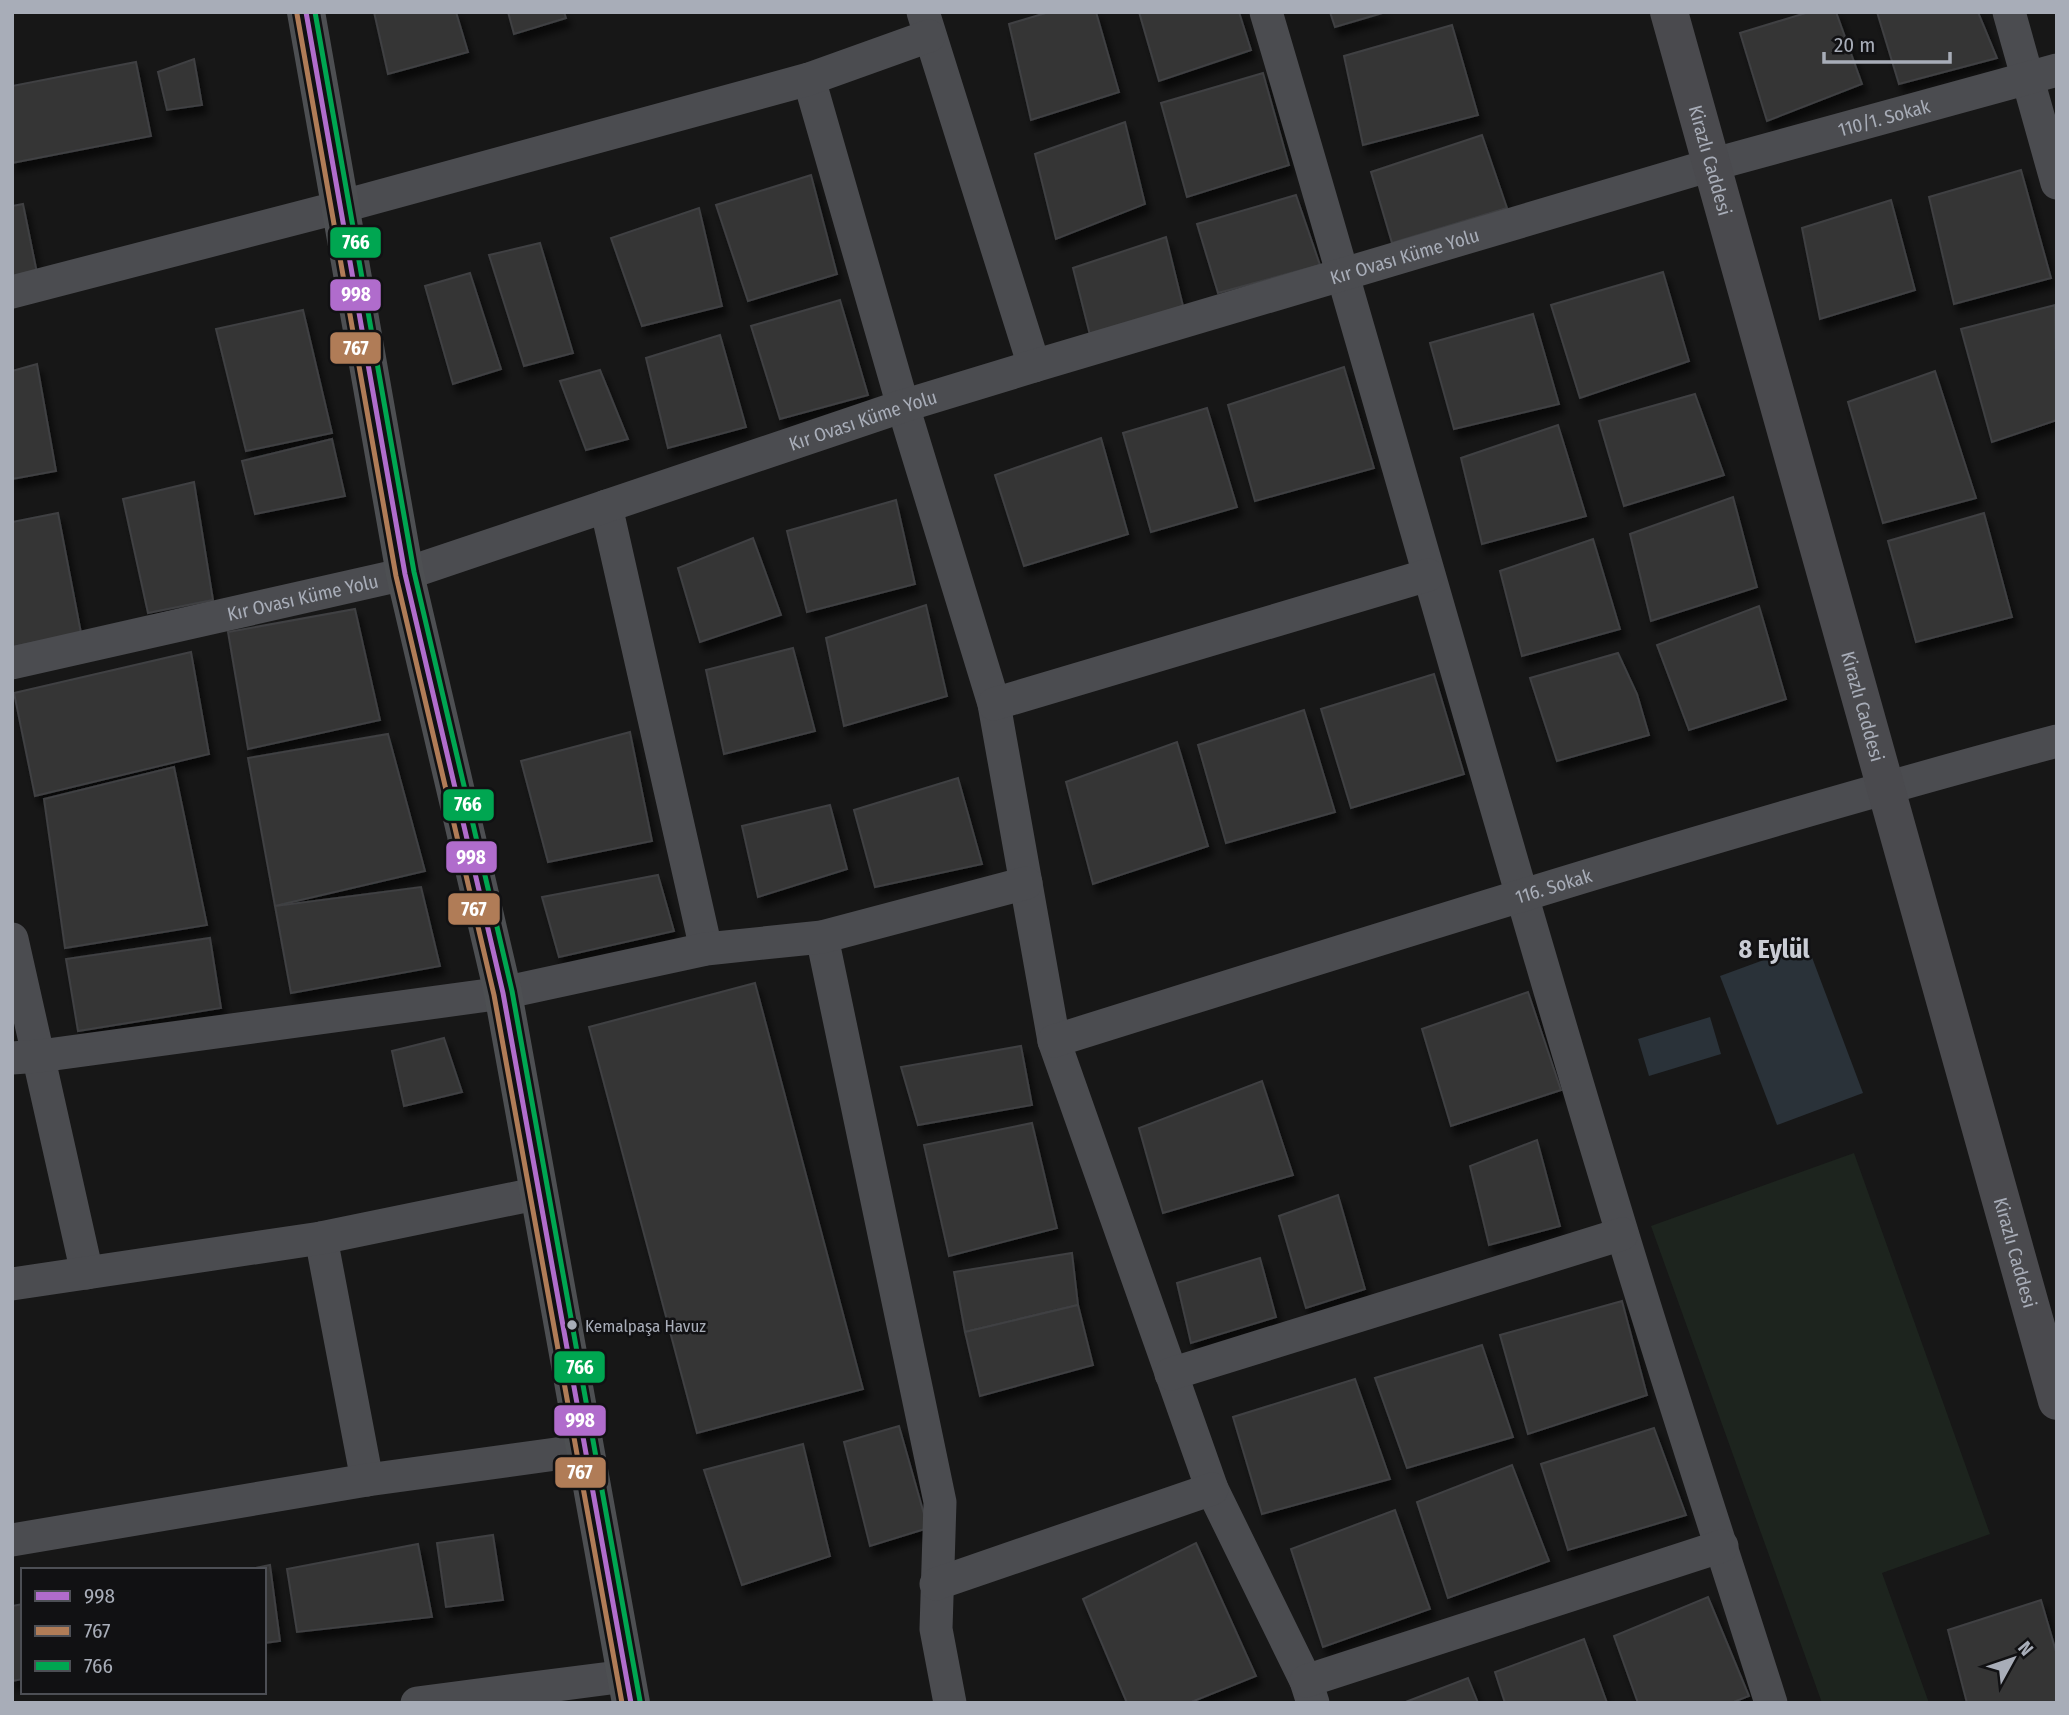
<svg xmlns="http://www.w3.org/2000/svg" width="2069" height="1715" viewBox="0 0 2069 1715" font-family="'Fira Sans Condensed',sans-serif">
	<defs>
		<filter id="shadow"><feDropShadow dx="4.5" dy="8" stdDeviation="3.5" flood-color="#0009"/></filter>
	</defs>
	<rect width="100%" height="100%" fill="#171717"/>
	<polygon fill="#1d241e" points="1854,1153 1990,1534 1882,1573 1929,1703 1822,1703 1651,1226"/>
	<g fill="#2a3239">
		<polygon points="1807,944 1863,1093 1777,1125 1720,976"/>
		<polygon points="1710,1017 1721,1054 1649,1076 1638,1039"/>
	</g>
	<g fill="#353536" stroke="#3f4043" stroke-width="2" filter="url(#shadow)">
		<polygon points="374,12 456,12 468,52 388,74"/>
		<polygon points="508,12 564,12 566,18 514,34"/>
		<polygon points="1049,12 1096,12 1119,92 1031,120 1009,24"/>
		<polygon points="1139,12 1239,12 1251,50 1159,81"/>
		<polygon points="1330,12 1386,12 1335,27"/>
		<polygon points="1809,12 1836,12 1862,84 1767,121 1740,33"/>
		<polygon points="1877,12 1978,12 1997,58 1899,84"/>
		<polygon points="1452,25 1478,115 1363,145 1344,56"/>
		<polygon points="194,59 202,105 167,110 158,72"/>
		<polygon points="136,62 151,136 12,163 12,86"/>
		<polygon points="1263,73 1289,165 1187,197 1161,103"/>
		<polygon points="1125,122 1145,204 1056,239 1035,154"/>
		<polygon points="1482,135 1507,208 1392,243 1371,172"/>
		<polygon points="2021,170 2051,278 1954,304 1929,197"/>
		<polygon points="811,175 837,274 748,301 716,205"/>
		<polygon points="1296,195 1320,265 1218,293 1197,224"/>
		<polygon points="1891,200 1915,290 1820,319 1802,228"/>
		<polygon points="23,204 37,273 12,278 12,206"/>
		<polygon points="699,208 722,306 642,326 611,238"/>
		<polygon points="1166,237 1183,306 1090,335 1073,268"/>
		<polygon points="540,243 573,353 524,366 489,255"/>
		<polygon points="1663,272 1689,361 1580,398 1551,305"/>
		<polygon points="470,273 501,369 453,384 425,286"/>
		<polygon points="840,300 868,395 780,419 751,326"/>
		<polygon points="2055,305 2057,420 1992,442 1961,329"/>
		<polygon points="303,310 332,433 246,451 216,329"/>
		<polygon points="1533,314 1559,404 1454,429 1430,343"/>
		<polygon points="720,335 746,427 668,448 646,358"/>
		<polygon points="37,364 56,471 12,479 12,371"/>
		<polygon points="1344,367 1374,468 1255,501 1228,405"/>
		<polygon points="600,370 628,439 586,450 560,381"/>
		<polygon points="1935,371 1976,498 1883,523 1848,402"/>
		<polygon points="1695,394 1724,475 1624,506 1599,421"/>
		<polygon points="1207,408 1237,507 1151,532 1123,433"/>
		<polygon points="1558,425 1586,516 1482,544 1461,458"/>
		<polygon points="1101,438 1128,534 1024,566 995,475"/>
		<polygon points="332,439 345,496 255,514 242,461"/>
		<polygon points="194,482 213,600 148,613 123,499"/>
		<polygon points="1733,497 1757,587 1651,621 1630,534"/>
		<polygon points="896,500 915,584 807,612 787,531"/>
		<polygon points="58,513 81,633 12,647 12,522"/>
		<polygon points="1984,513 2012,617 1916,642 1888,541"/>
		<polygon points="753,538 781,615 700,642 678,568"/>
		<polygon points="1593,539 1620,629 1522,656 1500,571"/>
		<polygon points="926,605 947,696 844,726 826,638"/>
		<polygon points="1759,606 1786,699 1689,730 1657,645"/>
		<polygon points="355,609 380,720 248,749 228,632"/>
		<polygon points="793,648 815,731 724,754 706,670"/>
		<polygon points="191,652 209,754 35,796 14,693"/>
		<polygon points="1618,653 1637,694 1649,735 1557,761 1530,678"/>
		<polygon points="1434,674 1464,774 1351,808 1321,709"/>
		<polygon points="1304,710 1335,812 1226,843 1198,745"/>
		<polygon points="630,732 652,841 548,862 521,761"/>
		<polygon points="388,734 425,871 275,906 248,758"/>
		<polygon points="1177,742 1208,846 1093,884 1066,782"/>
		<polygon points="174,767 207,925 65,948 44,799"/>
		<polygon points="958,778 982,864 875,887 854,810"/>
		<polygon points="830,805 847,869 758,897 742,826"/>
		<polygon points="658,875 674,931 559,957 542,897"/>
		<polygon points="421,887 440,966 291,993 275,906"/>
		<polygon points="210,938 221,1008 78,1031 66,959"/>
		<polygon points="755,983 863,1389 697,1433 589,1027"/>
		<polygon points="1528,992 1561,1090 1451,1126 1422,1029"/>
		<polygon points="444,1038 462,1092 404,1106 392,1051"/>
		<polygon points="1021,1046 1032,1105 918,1125 901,1067"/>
		<polygon points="1262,1081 1293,1175 1163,1213 1139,1128"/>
		<polygon points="1032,1123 1057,1228 949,1256 924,1145"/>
		<polygon points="1537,1140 1560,1226 1489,1245 1470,1166"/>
		<polygon points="1338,1195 1365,1289 1306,1308 1279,1216"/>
		<polygon points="1072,1253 1078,1305 965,1332 954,1272"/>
		<polygon points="1260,1258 1276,1317 1191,1343 1177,1283"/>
		<polygon points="1622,1301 1647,1395 1528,1434 1500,1335"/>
		<polygon points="1078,1305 1093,1365 980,1396 965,1332"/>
		<polygon points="1482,1345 1513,1437 1407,1468 1375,1378"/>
		<polygon points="1355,1379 1390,1479 1262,1514 1233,1417"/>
		<polygon points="899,1426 928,1528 870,1546 844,1442"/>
		<polygon points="1654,1428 1686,1515 1568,1550 1541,1464"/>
		<polygon points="803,1444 830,1556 742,1585 704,1470"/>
		<polygon points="1512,1465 1549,1561 1448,1598 1417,1502"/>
		<polygon points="1395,1510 1430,1609 1323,1647 1291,1549"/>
		<polygon points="493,1535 503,1600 446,1607 437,1543"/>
		<polygon points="1196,1543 1256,1676 1189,1703 1127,1703 1083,1599"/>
		<polygon points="418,1544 432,1617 297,1632 287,1569"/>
		<polygon points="270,1565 280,1641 264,1643 264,1570 246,1570"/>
		<polygon points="1708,1597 1749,1696 1731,1703 1638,1703 1614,1636"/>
		<polygon points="2041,1600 2057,1655 2057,1703 1967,1703 1948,1630"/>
		<polygon points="23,1604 23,1679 12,1681 12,1606"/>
		<polygon points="1584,1639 1607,1703 1505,1703 1495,1672"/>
		<polygon points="1468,1678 1478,1703 1403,1703"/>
	</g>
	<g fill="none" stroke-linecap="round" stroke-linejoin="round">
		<g stroke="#4b4c50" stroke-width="33">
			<polyline points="923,12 1034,366"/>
			<path d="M 1266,12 C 1386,417 1498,825 1621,1229 C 1669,1388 1721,1545 1771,1703"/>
			<polyline points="2009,12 2057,183"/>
			<polyline points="809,79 903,406 994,704 1054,1041 1212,1489 1306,1681 1313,1703"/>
			<polyline points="12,292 340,207 809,79 929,36"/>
			<polyline points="606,506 706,949"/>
			<path id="s1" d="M 12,663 L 405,574 L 903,406 L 1034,366 L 1711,165 L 2057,70"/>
			<polyline points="994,704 1428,575"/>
			<polyline points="822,937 940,1502 936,1629 950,1703"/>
			<polyline points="12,939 87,1273"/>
			<path id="s2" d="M 1054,1041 C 1387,937 1720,831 2057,741"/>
			<polyline points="12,1058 40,1056 503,993 706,949 822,937 1026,883"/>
			<polyline points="321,1238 367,1480"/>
			<polyline points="12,1284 321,1238 540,1193"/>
			<polyline points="1171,1374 1622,1234"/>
			<polyline points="12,1540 367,1480 585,1450"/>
			<polyline points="936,1584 1212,1489"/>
			<polyline points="1306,1681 1722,1546"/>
			<polyline points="417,1703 626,1676"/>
		</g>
		<path stroke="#4a4a4e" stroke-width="38" id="s3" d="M 1669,12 L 2057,1401"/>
		<polyline stroke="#4d4f52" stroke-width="38" points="306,12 405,574 503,993 631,1703"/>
		<defs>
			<polyline id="bus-1" points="306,12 405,574 503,993 631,1703"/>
			<polyline id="bus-2" points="297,14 396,576 494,995 622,1703"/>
			<polyline id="bus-3" points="315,12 414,572 512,991 640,1701"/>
		</defs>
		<use href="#bus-1" stroke="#111113" stroke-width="10"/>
		<use href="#bus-2" stroke="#111113" stroke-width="10"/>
		<use href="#bus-3" stroke="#111113" stroke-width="10"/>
		<use href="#bus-1" stroke="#b06ccc" stroke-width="5"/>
		<use href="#bus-2" stroke="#b07c57" stroke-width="5"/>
		<use href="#bus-3" stroke="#00a651" stroke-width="5"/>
	</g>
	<circle fill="#a8adb8" stroke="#111113" stroke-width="2.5" cx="572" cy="1325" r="6"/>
	<g text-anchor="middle" stroke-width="5" stroke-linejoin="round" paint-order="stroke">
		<g font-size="17" fill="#a8adb8" stroke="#111113" text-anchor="start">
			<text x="585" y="1332">Kemalpaşa Havuz</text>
		</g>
		<g font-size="19" fill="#a8adb8" stroke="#111113">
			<text dy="7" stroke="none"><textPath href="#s1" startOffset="1951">110/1. Sokak</textPath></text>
			<text dy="7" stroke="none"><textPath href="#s3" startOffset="154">Kirazlı Caddesi</textPath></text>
			<text dy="7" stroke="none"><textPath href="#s1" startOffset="1452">Kır Ovası Küme Yolu</textPath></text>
			<text dy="7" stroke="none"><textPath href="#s1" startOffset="886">Kır Ovası Küme Yolu</textPath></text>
			<text dy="7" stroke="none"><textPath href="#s1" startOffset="298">Kır Ovası Küme Yolu</textPath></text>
			<text dy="7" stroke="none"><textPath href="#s3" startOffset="721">Kirazlı Caddesi</textPath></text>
			<text dy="7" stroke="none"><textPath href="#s2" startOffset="523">116. Sokak</textPath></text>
			<text dy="7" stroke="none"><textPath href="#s3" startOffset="1288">Kirazlı Caddesi</textPath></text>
		</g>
		<g font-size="26" font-weight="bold" fill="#c9ccd4" stroke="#111113">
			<text x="1774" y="958">8 Eylül</text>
		</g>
	</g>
	<g stroke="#111113" stroke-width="2.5">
		<rect x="329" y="226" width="53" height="33" rx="7" fill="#00a651"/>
		<rect x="329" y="278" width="53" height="34" rx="7" fill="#b06ccc"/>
		<rect x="329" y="331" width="53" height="34" rx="7" fill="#b07c57"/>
		<rect x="442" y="788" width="53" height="34" rx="7" fill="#00a651"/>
		<rect x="445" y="840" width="53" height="34" rx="7" fill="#b06ccc"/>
		<rect x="447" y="892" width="54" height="34" rx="7" fill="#b07c57"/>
		<rect x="553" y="1350" width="53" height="34" rx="7" fill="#00a651"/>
		<rect x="553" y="1404" width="54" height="33" rx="7" fill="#b06ccc"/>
		<rect x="554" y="1456" width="53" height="33" rx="7" fill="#b07c57"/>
	</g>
	<g font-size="19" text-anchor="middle" font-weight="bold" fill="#fff">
		<text x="356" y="249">766</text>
		<text x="356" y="301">998</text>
		<text x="356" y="355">767</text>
		<text x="468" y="811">766</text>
		<text x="471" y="864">998</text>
		<text x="474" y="916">767</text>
		<text x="580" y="1374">766</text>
		<text x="580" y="1427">998</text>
		<text x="580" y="1479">767</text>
	</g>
	<rect width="2069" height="1715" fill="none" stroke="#a8adb8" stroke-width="28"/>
	<rect x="21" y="1568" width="245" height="126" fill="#111113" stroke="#4d4f55" stroke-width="2"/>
	<rect x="35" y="1591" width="35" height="10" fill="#b06ccc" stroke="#4d4f55" stroke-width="2"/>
	<text x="84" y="1603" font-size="21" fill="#a8adb8">998</text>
	<rect x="35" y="1626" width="35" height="10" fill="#b07c57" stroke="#4d4f55" stroke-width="2"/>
	<text x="84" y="1638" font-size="21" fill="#a8adb8">767</text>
	<rect x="35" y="1661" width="35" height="10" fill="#00a651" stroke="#4d4f55" stroke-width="2"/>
	<text x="84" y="1673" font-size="21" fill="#a8adb8">766</text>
	<g transform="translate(2013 1659) rotate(50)" stroke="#111113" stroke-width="5" paint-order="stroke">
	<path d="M0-5L12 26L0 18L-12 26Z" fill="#a8adb8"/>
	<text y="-10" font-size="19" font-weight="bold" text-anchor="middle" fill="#a8adb8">N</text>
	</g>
	<path d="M1824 52v10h126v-10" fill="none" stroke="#a8adb8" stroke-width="3.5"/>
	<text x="1834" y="52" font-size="21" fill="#a8adb8" stroke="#111113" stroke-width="5" paint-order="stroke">20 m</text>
</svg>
